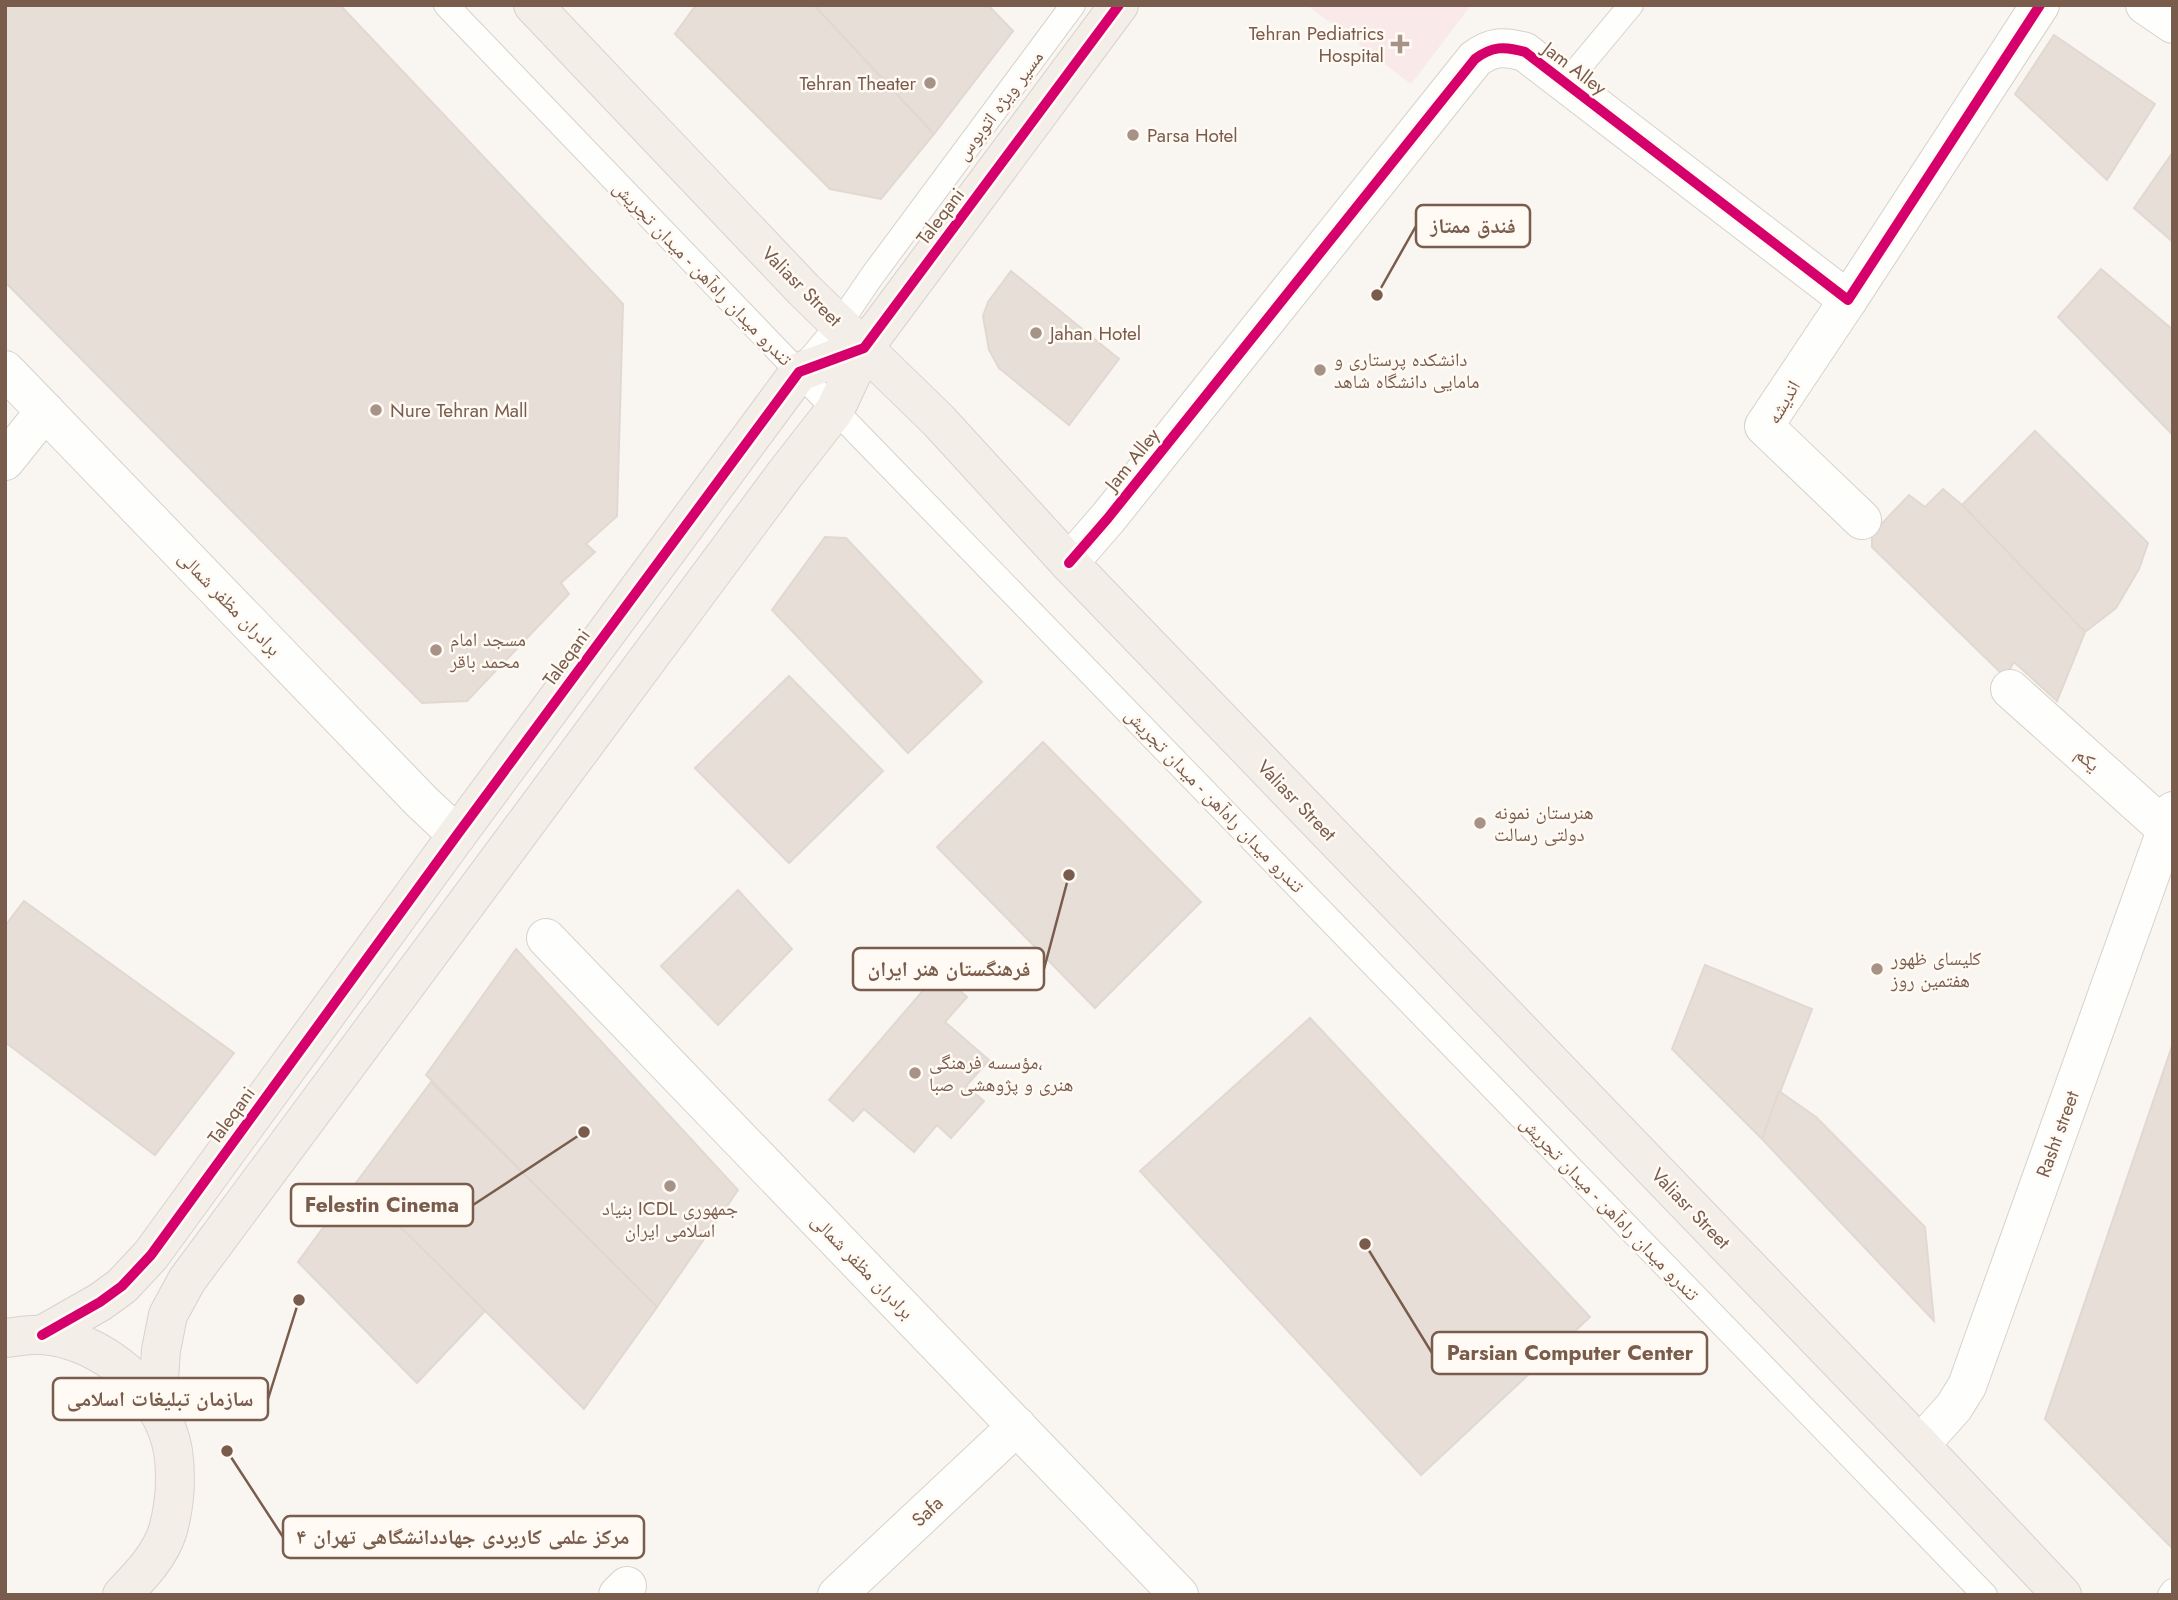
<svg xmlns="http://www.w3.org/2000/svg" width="2178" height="1600" viewBox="0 0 2178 1600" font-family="Jost,'Noto Naskh Arabic',sans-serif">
	<rect width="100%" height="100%" fill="#f9f5f0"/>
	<polygon fill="#fae9e9" points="1307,5 1471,5 1411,84"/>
	<g fill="#e6ded7" stroke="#e2d8d2" stroke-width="2">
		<polygon points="5,5 340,5 623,304 617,516 586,544 595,552 561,583 569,594 467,701 422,703 5,282"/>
		<polygon points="696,5 814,5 934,134 881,199 830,189 675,34"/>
		<polygon points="814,5 988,5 1013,31 934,134"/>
		<polygon points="2054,35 2155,104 2107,180 2015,94"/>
		<polygon points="2173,152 2173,242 2134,208"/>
		<polygon points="2101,269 2173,330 2173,435 2058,317"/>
		<polygon points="1011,271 1119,359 1069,425 999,368 989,350 983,316 988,302"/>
		<polygon points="2035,431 2148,543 2139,569 2116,608 2085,632 1962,505"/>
		<polygon points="1943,489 1962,505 2085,632 2057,701 2014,662 2005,677 1872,547 1872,534 1909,495 1925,507"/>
		<polygon points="825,537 846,538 982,682 908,753 772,610"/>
		<polygon points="789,676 883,771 789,863 695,768"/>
		<polygon points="1043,742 1201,902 1095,1008 937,847"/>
		<polygon points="738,890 792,949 718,1025 661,966"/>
		<polygon points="24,901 234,1053 155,1155 5,1042 5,926"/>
		<polygon points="516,949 738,1190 657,1307 426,1075"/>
		<polygon points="1705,965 1812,1009 1762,1139 1672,1049"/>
		<polygon points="939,972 967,997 945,1022 989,1060 966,1086 984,1101 951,1138 937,1125 914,1152 864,1109 853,1121 829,1100"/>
		<polygon points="1310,1018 1590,1317 1421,1475 1140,1171"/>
		<polygon points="2173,1043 2173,1549 2045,1419"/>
		<polygon points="431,1082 657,1307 584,1409 356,1183"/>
		<polygon points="1779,1091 1816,1117 1925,1227 1934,1321 1762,1139"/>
		<polygon points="356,1183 485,1311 417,1383 298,1262"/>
	</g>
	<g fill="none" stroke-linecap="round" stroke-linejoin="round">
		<defs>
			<g id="service">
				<polyline points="446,5 835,410 1985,1595"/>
				<polyline points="1566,83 1631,5"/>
				<polyline points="804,366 840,323 872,276 1073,5"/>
				<polyline points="2170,1595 2173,1591"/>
			</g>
			<g id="minor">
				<polyline points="2145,5 2173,24"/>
				<polyline points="1848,300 1764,426 1862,520"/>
				<polyline points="5,370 421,801 457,835"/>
				<polyline points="5,461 45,411"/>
				<path d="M 1069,563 L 1108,518 L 1475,59 C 1492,46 1505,46 1525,52 L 1848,300 L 2040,5"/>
				<polyline points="2010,689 2166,829"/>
				<polyline points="546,938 1179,1595"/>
				<polyline points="618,1595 627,1586"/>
				<polyline points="837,1595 1017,1426"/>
			</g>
			<polyline id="tertiary" points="1920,1445 1954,1407 1967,1386 2173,811"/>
			<g id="primary">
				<polyline points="533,5 804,290 938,420 1069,563 1920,1445 2062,1595"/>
				<polyline points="42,1335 100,1302 122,1286 151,1255 457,835 799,372 864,348"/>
				<path d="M 5,1338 C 17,1337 30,1334 42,1335 C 102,1339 163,1392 173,1451 C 177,1478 175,1504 168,1530 C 160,1556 140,1576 122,1595"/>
				<polyline points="157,1409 161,1350 168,1315 187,1280 785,474 835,410 864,348 1119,5"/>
			</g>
		</defs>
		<use href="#service" stroke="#d7d1cb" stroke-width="26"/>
		<use href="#minor" stroke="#d7d1cb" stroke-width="40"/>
		<use href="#tertiary" stroke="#d7d1cb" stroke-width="40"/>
		<use href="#primary" stroke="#dad1cc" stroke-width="40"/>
		<use href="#service" stroke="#fefefd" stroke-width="24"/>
		<use href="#minor" stroke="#fefefd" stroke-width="38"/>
		<use href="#tertiary" stroke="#fefefd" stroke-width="38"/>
		<use href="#primary" stroke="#f3eee8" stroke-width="38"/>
		<defs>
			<g id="cycleway">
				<path d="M 1069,563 L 1108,518 L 1475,59 C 1492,46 1505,46 1525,52 L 1848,300 L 2040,5"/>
				<polyline points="42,1335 100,1302 122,1286 151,1255 457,835 799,372 864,348 1119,5"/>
			</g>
		</defs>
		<use href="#cycleway" stroke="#fffaf3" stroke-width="15"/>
		<use href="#cycleway" stroke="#d6006c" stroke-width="10"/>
	</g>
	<g fill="#a69286" stroke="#fffaf3" stroke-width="2.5">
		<path d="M1396.5 33.5h7v7h7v7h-7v7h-7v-7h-7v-7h7z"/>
		<circle cx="930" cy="83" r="7"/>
		<circle cx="1133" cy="135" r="7"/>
		<circle cx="1036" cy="333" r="7"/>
		<circle cx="1320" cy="370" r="7"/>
		<circle cx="376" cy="410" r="7"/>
		<circle cx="436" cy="650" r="7"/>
		<circle cx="1480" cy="823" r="7"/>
		<circle cx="1877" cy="969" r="7"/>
		<circle cx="915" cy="1073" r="7"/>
		<circle cx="670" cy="1186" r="7"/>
	</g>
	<g text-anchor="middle" stroke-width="5" stroke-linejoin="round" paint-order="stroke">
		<g font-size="19" fill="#7a5c4d" stroke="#fffaf3" text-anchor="start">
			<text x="1384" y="40" text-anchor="end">Tehran Pediatrics<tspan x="1384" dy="22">Hospital</tspan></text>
			<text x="916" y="90" text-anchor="end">Tehran Theater</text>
			<text x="1147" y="142">Parsa Hotel</text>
			<text x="1050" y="340">Jahan Hotel</text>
			<text x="1334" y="366">دانشکده پرستاری و<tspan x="1334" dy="22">مامایی دانشگاه شاهد</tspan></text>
			<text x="390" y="417">Nure Tehran Mall</text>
			<text x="450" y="646">مسجد امام<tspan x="450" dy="22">محمد باقر</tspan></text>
			<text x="1494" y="819">هنرستان نمونه<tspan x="1494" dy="22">دولتی رسالت</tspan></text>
			<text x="1891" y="965">کلیسای ظهور<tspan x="1891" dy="22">هفتمین روز</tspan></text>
			<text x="929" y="1069">مؤسسه فرهنگی،<tspan x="929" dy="22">هنری و پژوهشی صبا</tspan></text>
			<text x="670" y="1215" text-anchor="middle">بنیاد ICDL جمهوری<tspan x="670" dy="22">اسلامی ایران</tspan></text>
		</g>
		<g font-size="19" fill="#7a5c4d" stroke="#fffaf3">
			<text transform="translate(1575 68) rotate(37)" y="7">Jam Alley</text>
			<text transform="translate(999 105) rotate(-53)" y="7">مسیر ویژه اتوبوس</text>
			<text transform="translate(940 216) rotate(-53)" y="7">Taleqani</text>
			<text transform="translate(703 273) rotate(46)" y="7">تندرو میدان راه‌آهن - میدان تجریش</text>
			<text transform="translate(802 286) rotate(45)" y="7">Valiasr Street</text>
			<text transform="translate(1783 402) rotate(-60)" y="7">اندیشه</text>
			<text transform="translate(1132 459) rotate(-51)" y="7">Jam Alley</text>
			<text transform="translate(230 603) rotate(46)" y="7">برادران مظفر شمالی</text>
			<text transform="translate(566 657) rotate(-54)" y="7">Taleqani</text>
			<text transform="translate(2088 759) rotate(42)" y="7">یکم</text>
			<text transform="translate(1215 800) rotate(46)" y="7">تندرو میدان راه‌آهن - میدان تجریش</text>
			<text transform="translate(1297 800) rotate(46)" y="7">Valiasr Street</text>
			<text transform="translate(231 1115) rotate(-54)" y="7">Taleqani</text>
			<text transform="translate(2057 1134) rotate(-70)" y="7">Rasht street</text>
			<text transform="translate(1610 1208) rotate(46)" y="7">تندرو میدان راه‌آهن - میدان تجریش</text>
			<text transform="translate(1691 1208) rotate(46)" y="7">Valiasr Street</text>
			<text transform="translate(863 1266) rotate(46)" y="7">برادران مظفر شمالی</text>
			<text transform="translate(927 1511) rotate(-43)" y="7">Safa</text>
		</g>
	</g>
	<path fill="none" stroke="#7a5c4d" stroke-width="2.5" d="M1377 295L1416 226M1069 875L1044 969M584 1132L473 1205M1365 1244L1432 1353M299 1300L268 1399M227 1451L283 1537"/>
	<g fill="#7a5c4d" stroke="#fffaf3" stroke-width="2.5">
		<circle cx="1377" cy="295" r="7"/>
		<circle cx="1069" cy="875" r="7"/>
		<circle cx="584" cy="1132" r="7"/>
		<circle cx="1365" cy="1244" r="7"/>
		<circle cx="299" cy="1300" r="7"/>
		<circle cx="227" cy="1451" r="7"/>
	</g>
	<g fill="#fffaf3" stroke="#7a5c4d" stroke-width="2.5">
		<rect x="1416" y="205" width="114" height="42" rx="7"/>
		<rect x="853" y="948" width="191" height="42" rx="7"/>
		<rect x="291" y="1184" width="182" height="42" rx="7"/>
		<rect x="1432" y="1332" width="275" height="42" rx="7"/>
		<rect x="53" y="1378" width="215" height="42" rx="7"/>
		<rect x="283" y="1516" width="361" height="42" rx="7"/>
	</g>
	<g font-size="21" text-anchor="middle" font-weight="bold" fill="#7a5c4d">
		<text x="1473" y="233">فندق ممتاز</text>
		<text x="949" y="976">فرهنگستان هنر ایران</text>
		<text x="382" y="1212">Felestin Cinema</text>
		<text x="1570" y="1360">Parsian Computer Center</text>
		<text x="160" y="1406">سازمان تبلیغات اسلامی</text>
		<text x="463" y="1544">مرکز علمی کاربردی جهاددانشگاهی تهران ۴</text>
	</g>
	<rect width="2178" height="1600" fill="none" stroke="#7a5c4d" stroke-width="14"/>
</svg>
